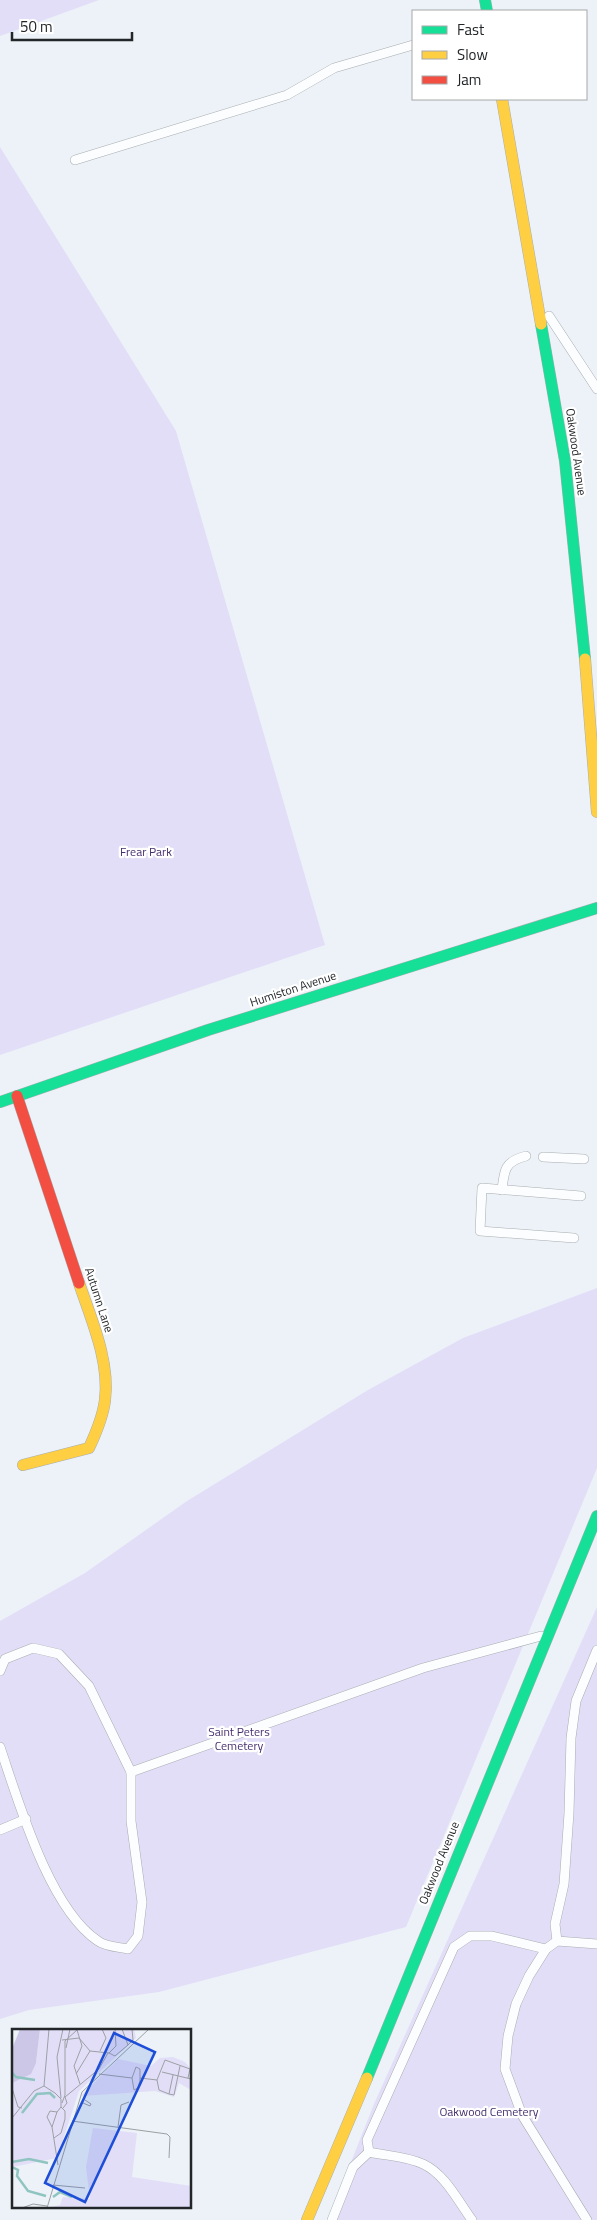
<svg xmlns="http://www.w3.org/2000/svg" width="597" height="2220" viewBox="0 0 597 2220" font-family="'Titillium Web',sans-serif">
	<rect width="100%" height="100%" fill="#ecf2f7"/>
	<g fill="#e2def8">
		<polygon points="0,0 99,0 0,36"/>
		<polygon points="0,147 176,431 325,945 0,1055"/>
		<polygon points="597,1288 597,1468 406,1927 159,1992 29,2010 0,2019 0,1621 85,1573 187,1501 368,1390 463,1338"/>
		<polygon points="597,1607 597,2220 328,2220 374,2104"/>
	</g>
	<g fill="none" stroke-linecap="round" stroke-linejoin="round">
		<defs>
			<g id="lane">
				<polyline points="75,160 287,95 334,68 413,45"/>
				<polyline points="549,316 597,389"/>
				<polyline points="543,1157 584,1159"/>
				<path d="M 502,1190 C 504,1170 505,1161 526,1156"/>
				<polyline points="574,1238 480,1231 482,1188 581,1196"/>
				<path d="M 0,1671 L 5,1659 L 33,1648 L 59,1654 L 89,1686 L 131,1772 L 131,1821 L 142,1902 L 138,1936 L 128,1949 C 119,1947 106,1947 98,1941 C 49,1908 19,1803 0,1747"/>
				<polyline points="131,1772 423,1668 541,1636"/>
				<polyline points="0,1830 26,1819"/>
				<polyline points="557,1941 555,1924 564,1884 569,1813 571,1738 576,1701 597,1650"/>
				<polyline points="369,2152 367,2140 454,1947 470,1936 492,1936 546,1949"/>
				<path d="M 332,2220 L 353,2167 L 369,2152 C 387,2156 406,2156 423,2164 C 445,2174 458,2201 472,2220"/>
				<polyline points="587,2220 522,2115 505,2069 508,2036 516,2004 529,1976 546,1949 557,1941 597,1944"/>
			</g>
			<g id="fast">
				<polyline points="485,0 487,11"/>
				<polyline points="541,324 565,461 585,659"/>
				<polyline points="0,1102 208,1030 597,908"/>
				<polyline points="367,2078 597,1516"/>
			</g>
			<g id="slow">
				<polyline points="502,99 541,324"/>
				<polyline points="585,659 597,812"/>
				<path d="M 23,1465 L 89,1448 C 96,1433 103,1417 105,1400 C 110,1361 91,1319 79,1283"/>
				<polyline points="307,2220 367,2078"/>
			</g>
			<polyline id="jam" points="17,1096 79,1283"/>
		</defs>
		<use href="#lane" stroke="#a9adb1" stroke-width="10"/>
		<use href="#fast" stroke="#a9adb1" stroke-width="12"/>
		<use href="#slow" stroke="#a9adb1" stroke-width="12"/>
		<use href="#jam" stroke="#a9adb1" stroke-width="12"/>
		<use href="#lane" stroke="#fcfdfe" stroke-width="9"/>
		<use href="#fast" stroke="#16e098" stroke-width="11"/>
		<use href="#slow" stroke="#ffcf43" stroke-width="11"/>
		<use href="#jam" stroke="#f24e42" stroke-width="11"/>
	</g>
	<g text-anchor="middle" stroke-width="4.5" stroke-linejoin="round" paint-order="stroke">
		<g font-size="12" fill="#232629" stroke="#fff">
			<text transform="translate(576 452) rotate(82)" y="4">Oakwood Avenue</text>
			<text transform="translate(293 989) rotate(-18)" y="4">Humiston Avenue</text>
			<text transform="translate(99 1300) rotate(72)" y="4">Autumn Lane</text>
			<text transform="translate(439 1863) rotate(-68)" y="4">Oakwood Avenue</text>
		</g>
		<g font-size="12" fill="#452f6e" stroke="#fff">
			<text x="146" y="856">Frear Park</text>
			<text x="239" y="1736">Saint Peters<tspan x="239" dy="14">Cemetery</tspan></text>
			<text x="489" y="2116">Oakwood Cemetery</text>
		</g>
	</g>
	<g transform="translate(12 2029)">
		<rect width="179" height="179" fill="#ecf2f7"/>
		<path d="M 28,0 L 122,0 L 124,9 L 67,62 L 45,129 L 0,138 L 0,54 L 24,34 ZM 161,28 L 173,33 L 179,40 L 179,61 L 167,54 L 162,68 L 143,62 L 69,67 L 106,30 L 139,37 L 148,29 ZM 81,99 L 125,104 L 120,148 L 179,157 L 179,179 L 36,179 L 48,176 L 51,168 L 78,170 L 74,138 Z" fill="#e2def8"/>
		<path d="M 8,0 L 28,0 L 24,34 L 19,45 L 0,54 L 0,20 Z" fill="#ccc7e6"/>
		<path fill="none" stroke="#8fc4c0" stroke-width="2.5" d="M 0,44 L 4,48 L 23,51M 10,84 L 25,65 L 38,64 L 43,69M 0,133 L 17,130 L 36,134M 0,138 L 6,141 L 5,147 L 16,162 L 34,167M 41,168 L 48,163 L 60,168"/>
		<path fill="none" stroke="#9ca0a5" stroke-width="1" d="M 110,0 L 116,16 L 121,11 L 120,0M 65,1 L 70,17 L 62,37 L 68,55M 50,11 L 67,9 L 78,22 L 97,24 L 104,17 L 103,0M 54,19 L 58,0M 88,22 L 94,9 L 90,0M 97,24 L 103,27 L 116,16M 124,38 L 128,40 L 128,51 L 126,59 L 122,61 L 120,49 ZM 150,43 L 179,50M 64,45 L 78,22M 87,45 L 120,49M 128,49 L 145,51 L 153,31 L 178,40 L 176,49M 145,51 L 147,61 L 157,65 L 161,46M 32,57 L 37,0M 0,59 L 6,78 L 10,79M 157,65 L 162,66 L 168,37M 49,69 L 45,28 L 51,0M 50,74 L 53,66 L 53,12 L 66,0M 71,74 L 78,77 L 79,75 L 73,71M 51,79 L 55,74 L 53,68 L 87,40 L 96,24M 0,89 L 22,62 L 32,57 L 43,64 L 49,70 L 49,78 L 45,83 L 38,82 L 35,88 L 40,98 L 46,136M 60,92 L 155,105 L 158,108 L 157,129M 40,98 L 45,83M 106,98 L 109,76 L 117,73M 42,109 L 49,104 L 53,90 L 53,82 L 49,78M 41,156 L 73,159M 10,179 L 21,175 L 35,177M 35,179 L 70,63 L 137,0"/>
		<path fill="#1d4ed8" fill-opacity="0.15" stroke="#1d4ed8" stroke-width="2.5" d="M 102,4 L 143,23 L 73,173 L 33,154 Z"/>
		<rect width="179" height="179" fill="none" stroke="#232629" stroke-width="2.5"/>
	</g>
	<rect x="412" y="10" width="175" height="90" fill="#ffffff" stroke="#a7a8a9"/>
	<rect x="422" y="26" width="25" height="8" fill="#16e098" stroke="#a7a8a9"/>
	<text x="457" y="35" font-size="15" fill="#232629">Fast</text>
	<rect x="422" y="51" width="25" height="8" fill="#ffcf43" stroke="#a7a8a9"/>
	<text x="457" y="60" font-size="15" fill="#232629">Slow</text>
	<rect x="422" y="76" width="25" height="8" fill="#f24e42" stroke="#a7a8a9"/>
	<text x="457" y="85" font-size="15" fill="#232629">Jam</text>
	<path d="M12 32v8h120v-8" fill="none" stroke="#232629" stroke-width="2.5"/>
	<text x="20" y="32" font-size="15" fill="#232629" stroke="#ffffff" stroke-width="4" paint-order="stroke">50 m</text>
</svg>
